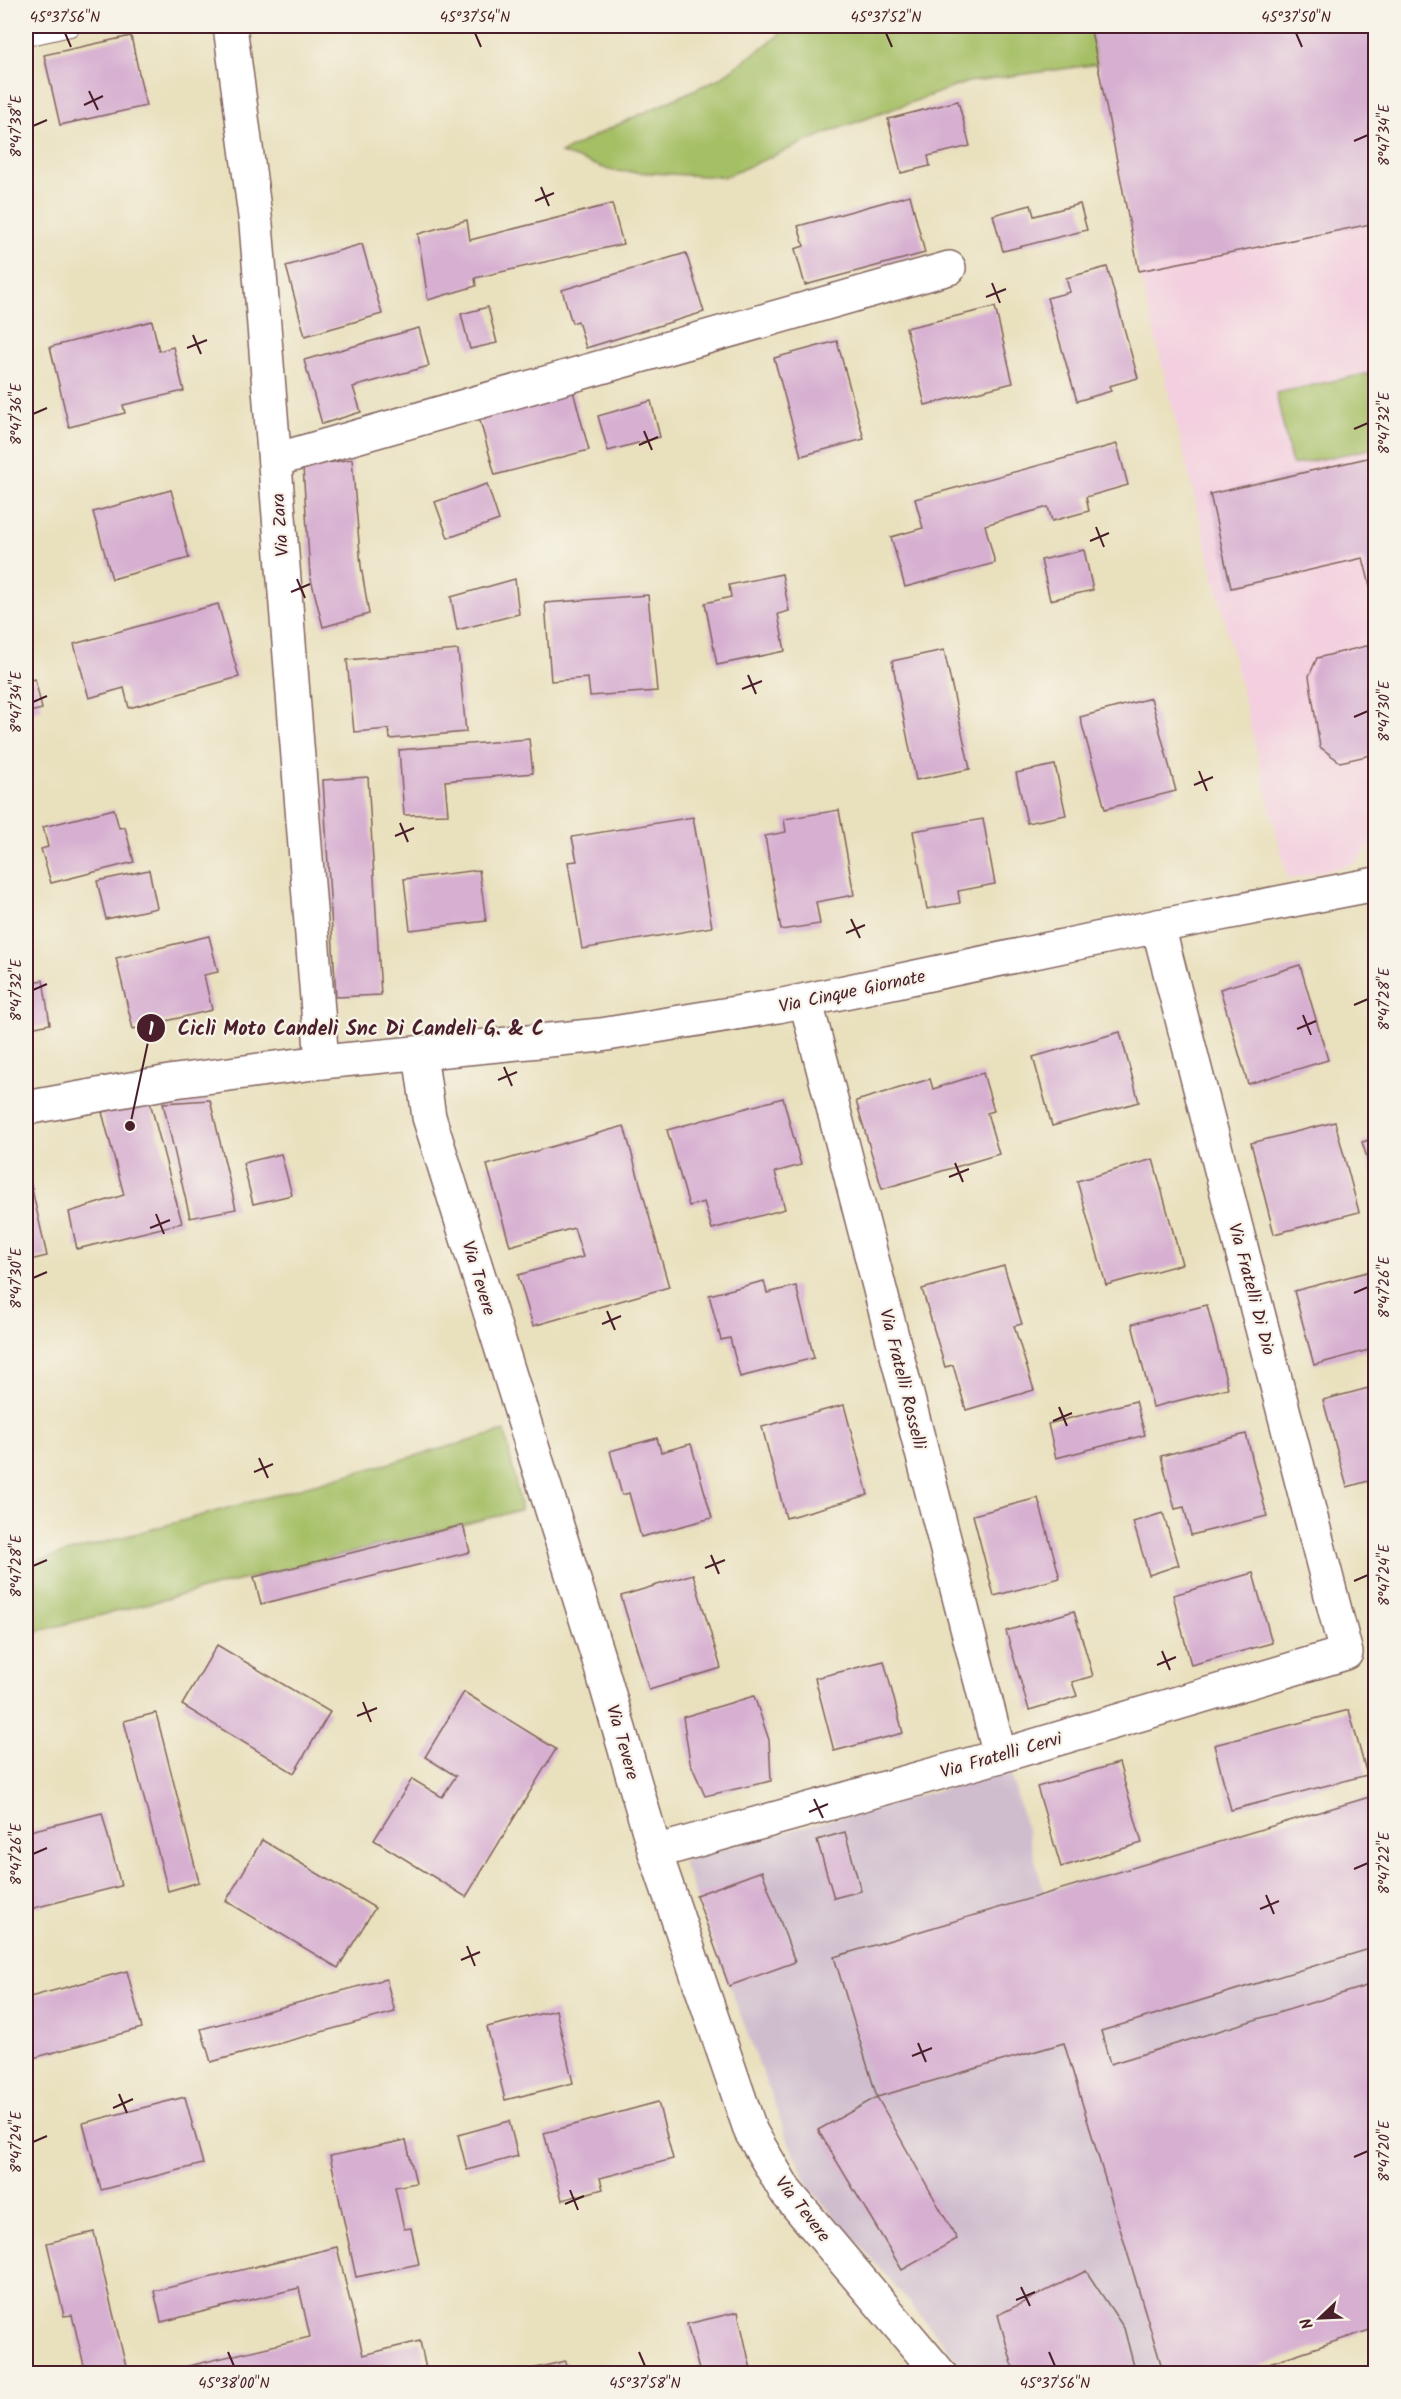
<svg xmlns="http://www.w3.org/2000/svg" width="1401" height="2399" viewBox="0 0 1401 2399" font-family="Kalam,sans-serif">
	<rect width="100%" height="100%" fill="#f7f3e8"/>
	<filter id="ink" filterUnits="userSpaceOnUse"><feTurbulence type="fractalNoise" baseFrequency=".0167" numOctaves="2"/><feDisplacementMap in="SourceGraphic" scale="12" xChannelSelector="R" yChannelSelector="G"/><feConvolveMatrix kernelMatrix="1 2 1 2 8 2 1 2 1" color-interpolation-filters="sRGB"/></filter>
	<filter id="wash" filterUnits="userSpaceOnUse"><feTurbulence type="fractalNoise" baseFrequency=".008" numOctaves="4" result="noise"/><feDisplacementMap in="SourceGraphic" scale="24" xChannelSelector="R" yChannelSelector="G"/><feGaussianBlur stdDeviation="1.35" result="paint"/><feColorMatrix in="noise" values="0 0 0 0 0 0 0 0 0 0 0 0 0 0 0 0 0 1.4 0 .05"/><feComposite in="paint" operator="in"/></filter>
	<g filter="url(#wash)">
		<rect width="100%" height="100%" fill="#e9e0bd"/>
		<polygon fill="#f3cfdf" points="1375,223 1376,839 1356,863 1288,880 1139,271"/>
		<polygon fill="#cfbdce" points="1010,1771 1044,1892 1375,1795 1375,2328 1236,2373 968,2373 891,2281 811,2190 788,2141 682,1860"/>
		<g fill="#a5bf65" stroke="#786f48" stroke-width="1.5">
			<polygon points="780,26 1090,26 1098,64 968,82 829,132 724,177 613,171 561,153 606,130 720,78 779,35"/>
			<polygon points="1375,372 1375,448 1292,465 1276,393"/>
			<polygon points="505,1431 521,1510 26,1634 26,1564"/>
		</g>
		<g id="blocks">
			<g fill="#d7b0d1">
				<polygon points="1090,26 1376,26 1376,223 1139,271"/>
				<polygon points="131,36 146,106 60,125 44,55"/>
				<polygon points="958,101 970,146 928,156 930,166 901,173 888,119"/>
				<polygon points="910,195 925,253 805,285 795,249 804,246 798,226"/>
				<polygon points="612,204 623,244 475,278 476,286 428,300 418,234 467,220 470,240"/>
				<polygon points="1080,204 1087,230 1003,251 993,215 1031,205 1034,216"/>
				<polygon points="362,244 382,314 305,336 286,266"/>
				<polygon points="686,253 704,312 586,348 578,321 572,323 562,290"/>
				<polygon points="1107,267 1138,378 1109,386 1111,391 1077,401 1047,298 1070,292 1066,278"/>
				<polygon points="488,307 497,343 470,349 461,314"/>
				<polygon points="995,307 1013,383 925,405 906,328"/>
				<polygon points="152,321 159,351 173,347 184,391 123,405 125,413 69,427 50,347"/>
				<polygon points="419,328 429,366 353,387 361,412 322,424 304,360"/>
				<polygon points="837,341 864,439 801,456 774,358"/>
				<polygon points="573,391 589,450 495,475 479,417"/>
				<polygon points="651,401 660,437 608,451 598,416"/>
				<polygon points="1117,444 1128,485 1086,497 1089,511 1052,521 1048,507 985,525 995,563 905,587 891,537 923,528 915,499"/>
				<polygon points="1376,456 1376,609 1363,558 1231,588 1210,494"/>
				<polygon points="352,459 361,566 369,614 323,627 310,575 303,467"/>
				<polygon points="487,484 499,520 448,538 435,502"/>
				<polygon points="171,490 189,558 112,579 93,512"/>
				<polygon points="1084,550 1093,590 1050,600 1041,560"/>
				<polygon points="782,574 789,611 778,614 785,651 717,665 705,603 731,597 729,585"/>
				<polygon points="515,579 519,614 457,630 451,597"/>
				<polygon points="648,595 657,691 590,696 588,678 551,681 545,603"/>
				<polygon points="218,604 239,677 129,708 124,688 89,698 74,644"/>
				<polygon points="1366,646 1376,650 1376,754 1340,762 1320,747 1309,676 1317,658"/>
				<polygon points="458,650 466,732 390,739 389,729 354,732 347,660"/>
				<polygon points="944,650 970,769 916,780 892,661"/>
				<polygon points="35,679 42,709 26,713 26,681"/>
				<polygon points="1151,698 1176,791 1105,809 1080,717"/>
				<polygon points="529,739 533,773 445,781 448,814 404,815 399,750"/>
				<polygon points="1055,765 1066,815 1027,823 1016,773"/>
				<polygon points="368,777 381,995 336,997 323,780"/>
				<polygon points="114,809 119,828 125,827 134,862 51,883 41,849 48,847 43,827"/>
				<polygon points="839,810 854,895 816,902 820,924 781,930 765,836 786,832 784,819"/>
				<polygon points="693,817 712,927 582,949 568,862 577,861 572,837"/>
				<polygon points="983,819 995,884 958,891 960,903 927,909 913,831"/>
				<polygon points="149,870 157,908 106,919 97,881"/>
				<polygon points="479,870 486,921 410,930 404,879"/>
				<polygon points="209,936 218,972 204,975 212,1010 133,1029 116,958"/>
				<polygon points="1300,965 1328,1060 1248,1084 1220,989"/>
				<polygon points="43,980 50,1024 26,1029 26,983"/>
				<polygon points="1120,1032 1139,1102 1052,1126 1033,1057"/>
				<polygon points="983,1073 994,1111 987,1113 999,1154 882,1189 856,1101 930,1079 933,1089"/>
				<polygon points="783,1098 801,1165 775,1172 785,1209 712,1229 704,1202 689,1206 667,1130"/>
				<polygon points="210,1100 236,1209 190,1218 163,1103"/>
				<polygon points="150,1102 182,1223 77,1249 69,1212 124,1195 102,1112"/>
				<polygon points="1335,1122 1359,1212 1274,1234 1251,1143"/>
				<polygon points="624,1126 669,1287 533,1326 518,1275 583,1257 574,1228 510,1246 487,1165"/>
				<polygon points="1376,1138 1376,1183 1375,1183 1362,1142"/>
				<polygon points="281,1154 292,1195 253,1204 243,1163"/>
				<polygon points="1153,1159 1182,1264 1106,1285 1077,1181"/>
				<polygon points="26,1163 47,1256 26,1261"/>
				<polygon points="1004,1266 1022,1324 1014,1326 1034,1390 966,1410 953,1365 945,1367 922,1289"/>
				<polygon points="1371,1271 1376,1289 1376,1348 1314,1365 1294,1291"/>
				<polygon points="764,1281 767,1293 796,1286 814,1358 740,1377 730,1338 721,1340 709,1295"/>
				<polygon points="1207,1305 1228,1388 1153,1407 1132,1324"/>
				<polygon points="1376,1386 1376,1479 1347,1487 1323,1400"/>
				<polygon points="1136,1401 1145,1435 1056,1458 1048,1424"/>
				<polygon points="844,1405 868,1495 786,1518 762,1427"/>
				<polygon points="1246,1434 1267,1516 1191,1535 1184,1507 1175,1509 1161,1456"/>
				<polygon points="657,1438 661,1452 691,1444 712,1518 641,1537 629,1493 622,1495 610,1451"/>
				<polygon points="1038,1498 1060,1578 994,1596 973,1515"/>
				<polygon points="1163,1513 1179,1565 1149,1575 1133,1522"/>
				<polygon points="463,1525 470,1552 261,1604 254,1577"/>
				<polygon points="1253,1573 1272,1643 1191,1665 1173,1595"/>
				<polygon points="693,1574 721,1668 649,1690 621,1596"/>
				<polygon points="1074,1611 1093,1676 1072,1682 1077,1696 1029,1710 1006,1631"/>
				<polygon points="217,1645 330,1712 294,1773 182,1705"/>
				<polygon points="884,1661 903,1733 834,1751 815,1678"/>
				<polygon points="464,1692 556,1749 466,1897 374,1840 412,1779 442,1797 456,1776 425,1757"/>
				<polygon points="754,1696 769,1740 771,1781 705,1796 690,1762 683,1717"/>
				<polygon points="1349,1710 1367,1775 1231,1810 1214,1745"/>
				<polygon points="156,1713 199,1882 168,1891 124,1721"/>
				<polygon points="1119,1763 1142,1843 1061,1867 1037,1787"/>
				<polygon points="1376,1795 1376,1947 1101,2031 1110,2064 1376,1983 1376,2328 1236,2374 1164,2374 1064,2043 877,2097 834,1957"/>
				<polygon points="102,1813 121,1886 26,1910 26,1832"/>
				<polygon points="845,1832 861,1891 834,1898 817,1840"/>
				<polygon points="262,1840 375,1908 338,1968 226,1901"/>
				<polygon points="762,1871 795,1962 729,1986 696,1895"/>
				<polygon points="127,1971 142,2028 26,2060 26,1998"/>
				<polygon points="386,1979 395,2012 211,2062 201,2029"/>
				<polygon points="556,2010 573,2083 505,2100 487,2027"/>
				<polygon points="185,2097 203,2164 101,2190 83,2123"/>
				<polygon points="877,2097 957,2239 902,2270 818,2130"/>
				<polygon points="658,2102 673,2159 600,2178 603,2189 562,2200 544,2133"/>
				<polygon points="509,2121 518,2156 467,2170 458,2135"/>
				<polygon points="406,2140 416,2183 395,2187 404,2229 411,2228 419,2264 356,2277 330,2156"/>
				<polygon points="94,2232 111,2305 128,2374 86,2374 72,2315 64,2316 47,2243"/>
				<polygon points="337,2247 363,2355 420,2341 427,2374 177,2374 176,2369 310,2337 299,2288 161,2322 154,2291"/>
				<polygon points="1086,2271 1124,2328 1136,2374 1015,2374 998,2315"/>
				<polygon points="738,2312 752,2374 700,2374 687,2324"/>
				<polygon points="566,2361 568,2374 514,2374 514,2373"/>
			</g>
		</g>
	</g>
	<g filter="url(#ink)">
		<use href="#blocks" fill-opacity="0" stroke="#82635e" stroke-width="1.5"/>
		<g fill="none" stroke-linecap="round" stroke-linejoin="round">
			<defs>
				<polyline id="lane" points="26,36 70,26"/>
				<g id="street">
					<polyline points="230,26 256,224 322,1062"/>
					<polyline points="275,460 949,268"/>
					<polyline points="806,1002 1000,1756"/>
					<polyline points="420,1054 429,1117 598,1657 655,1852 751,2132 786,2192 940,2374"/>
					<polyline points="26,1108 175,1081 322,1062 601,1035 778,1006 1158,926 1376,884"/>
					<polyline points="655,1852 1000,1756 1346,1653 1158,926"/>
				</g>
			</defs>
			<use href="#lane" stroke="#82635e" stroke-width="22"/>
			<use href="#street" stroke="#82635e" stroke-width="36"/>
			<use href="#lane" stroke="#fff" stroke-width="20"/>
			<use href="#street" stroke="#fff" stroke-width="33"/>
		</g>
	</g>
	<path fill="none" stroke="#4a1f2b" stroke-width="2" d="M 65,33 L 71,47M 475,33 L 481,47M 886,33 L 892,47M 1296,33 L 1302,47M 89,91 L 98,110M 84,105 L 103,96M 33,126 L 47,120M 1354,141 L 1368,135M 541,187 L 549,206M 535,201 L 554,193M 992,283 L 1000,303M 986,297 L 1006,289M 193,335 L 201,354M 187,348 L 207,340M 33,414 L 47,408M 1354,429 L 1368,423M 644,431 L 652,450M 639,445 L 658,437M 1096,527 L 1104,547M 1090,541 L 1109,533M 297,579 L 305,598M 291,592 L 310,584M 748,675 L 756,694M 742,689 L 762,681M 33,702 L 47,696M 1354,717 L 1368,711M 1199,771 L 1207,791M 1194,785 L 1213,777M 400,823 L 408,842M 395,836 L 414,828M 851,919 L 860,938M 846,933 L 865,925M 33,990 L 47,984M 1354,1005 L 1368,999M 1303,1015 L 1311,1035M 1297,1029 L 1316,1021M 504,1067 L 512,1086M 498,1080 L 517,1072M 955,1163 L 963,1182M 949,1177 L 969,1169M 156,1214 L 164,1234M 150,1228 L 170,1220M 33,1278 L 47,1272M 1354,1293 L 1368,1287M 607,1311 L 615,1330M 602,1324 L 621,1316M 1059,1407 L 1067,1426M 1053,1421 L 1072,1413M 259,1458 L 268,1478M 254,1472 L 273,1464M 711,1555 L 719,1574M 33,1566 L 47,1560M 705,1568 L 725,1560M 1354,1581 L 1368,1575M 1162,1651 L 1170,1670M 1157,1665 L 1176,1657M 363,1702 L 371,1722M 357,1716 L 377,1708M 814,1799 L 823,1818M 809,1812 L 828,1804M 33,1854 L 47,1848M 1354,1869 L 1368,1863M 1266,1895 L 1274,1914M 1260,1909 L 1279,1901M 467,1946 L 475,1966M 461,1960 L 480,1952M 918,2043 L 926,2062M 912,2056 L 932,2048M 119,2094 L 127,2113M 113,2108 L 133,2099M 33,2142 L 47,2136M 1354,2157 L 1368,2151M 570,2190 L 578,2210M 565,2204 L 584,2196M 1021,2287 L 1030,2306M 1016,2300 L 1035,2292M 228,2352 L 234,2366M 639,2352 L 645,2366M 1049,2352 L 1055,2366"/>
	<g text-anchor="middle" stroke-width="4.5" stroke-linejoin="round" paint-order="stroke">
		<g font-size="18" fill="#4a1f2b" stroke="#f7f3e8">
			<text transform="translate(280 525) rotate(-94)" y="6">Via Zara</text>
			<text transform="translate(852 991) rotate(-12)" y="6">Via Cinque Giornate</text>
			<text transform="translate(479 1278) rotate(73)" y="6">Via Tevere</text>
			<text transform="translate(1252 1289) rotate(75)" y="6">Via Fratelli Di Dio</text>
			<text transform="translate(903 1379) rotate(76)" y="6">Via Fratelli Rosselli</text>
			<text transform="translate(623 1742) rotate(74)" y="6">Via Tevere</text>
			<text transform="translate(1001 1755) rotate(-16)" y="6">Via Fratelli Cervi</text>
			<text transform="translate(803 2209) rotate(52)" y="6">Via Tevere</text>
		</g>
	</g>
	<path fill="none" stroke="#4a1f2b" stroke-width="2" d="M130 1126L151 1028"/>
	<g fill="#4a1f2b" stroke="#f7f3e8" stroke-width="2">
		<circle cx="130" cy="1126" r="6"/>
		<circle cx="151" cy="1028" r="15"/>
	</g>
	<g font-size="18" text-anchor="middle" font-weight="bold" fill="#fff">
		<text x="151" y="1035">1</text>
	</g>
	<g font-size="20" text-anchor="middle" font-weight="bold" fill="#4a1f2b" stroke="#f7f3e8" stroke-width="4.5" stroke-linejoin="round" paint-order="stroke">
		<text x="361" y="1035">Cicli Moto Candeli Snc Di Candeli G. &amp; C</text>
	</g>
	<rect width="1401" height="2399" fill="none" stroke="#f7f3e8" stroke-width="66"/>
	<g transform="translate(1320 2318) rotate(247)" stroke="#f7f3e8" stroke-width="4.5" paint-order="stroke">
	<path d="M0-4.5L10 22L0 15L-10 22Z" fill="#4a1f2b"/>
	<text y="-9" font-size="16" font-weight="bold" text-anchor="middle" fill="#4a1f2b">N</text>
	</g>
	<rect x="33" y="33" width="1335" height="2333" fill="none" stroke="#4a1f2b" stroke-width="2"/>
	<g font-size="15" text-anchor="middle" fill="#4a1f2b">
		<text x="65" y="22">45°37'56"N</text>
		<text x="475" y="22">45°37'54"N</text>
		<text x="886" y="22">45°37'52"N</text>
		<text x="1296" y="22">45°37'50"N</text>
		<text transform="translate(16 126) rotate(-90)" y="5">8°47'38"E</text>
		<text transform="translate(1384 135) rotate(-90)" y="5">8°47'34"E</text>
		<text transform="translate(16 414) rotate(-90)" y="5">8°47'36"E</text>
		<text transform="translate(1384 423) rotate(-90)" y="5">8°47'32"E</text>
		<text transform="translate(16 702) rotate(-90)" y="5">8°47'34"E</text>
		<text transform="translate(1384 711) rotate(-90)" y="5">8°47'30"E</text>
		<text transform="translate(16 990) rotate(-90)" y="5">8°47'32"E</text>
		<text transform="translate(1384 999) rotate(-90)" y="5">8°47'28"E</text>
		<text transform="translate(16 1278) rotate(-90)" y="5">8°47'30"E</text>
		<text transform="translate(1384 1287) rotate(-90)" y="5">8°47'26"E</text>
		<text transform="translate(16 1566) rotate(-90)" y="5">8°47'28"E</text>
		<text transform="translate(1384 1575) rotate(-90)" y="5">8°47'24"E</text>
		<text transform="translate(16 1854) rotate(-90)" y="5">8°47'26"E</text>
		<text transform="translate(1384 1863) rotate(-90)" y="5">8°47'22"E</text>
		<text transform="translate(16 2142) rotate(-90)" y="5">8°47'24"E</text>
		<text transform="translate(1384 2151) rotate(-90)" y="5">8°47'20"E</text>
		<text x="234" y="2388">45°38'00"N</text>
		<text x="645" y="2388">45°37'58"N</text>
		<text x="1055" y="2388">45°37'56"N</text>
	</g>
</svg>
